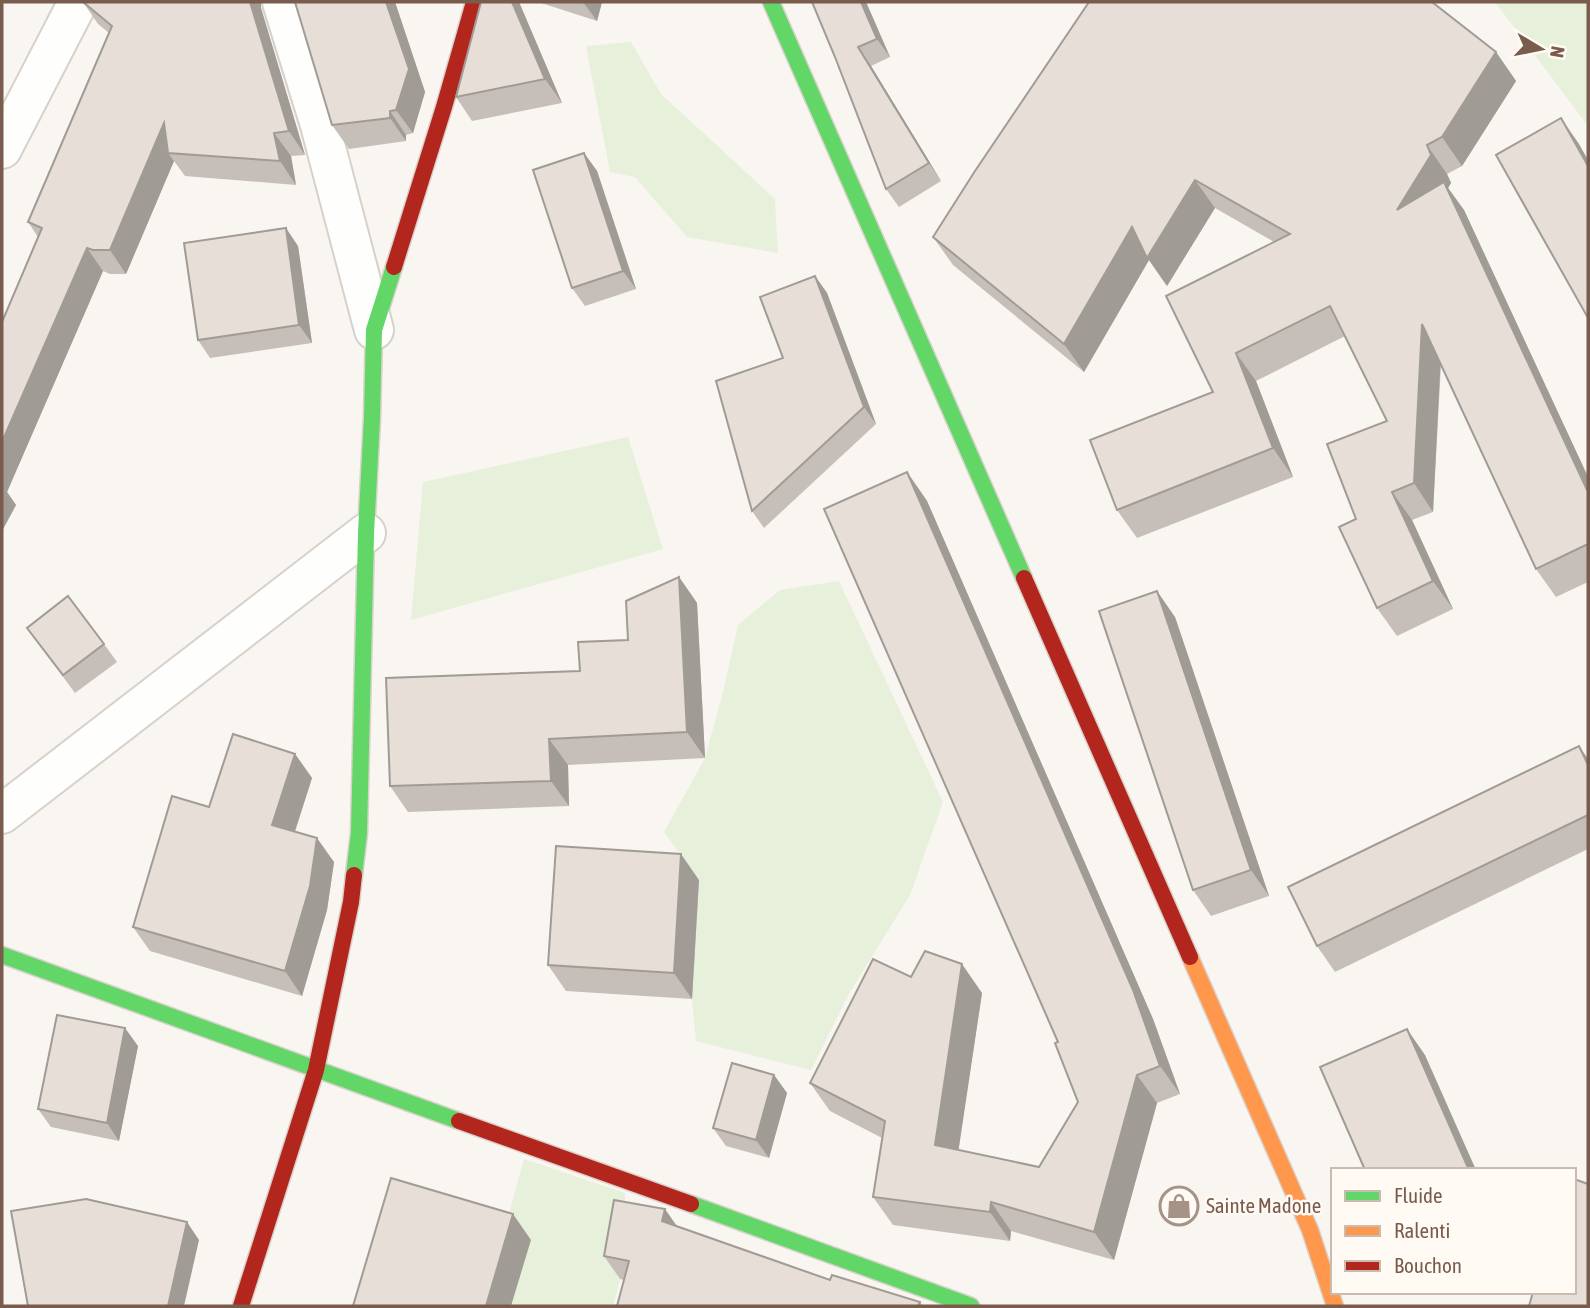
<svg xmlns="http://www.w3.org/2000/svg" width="1590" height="1308" viewBox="0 0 1590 1308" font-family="'Asap Condensed',sans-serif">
	<rect width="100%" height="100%" fill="#f9f5f0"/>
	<g fill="#e7f0db">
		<polygon points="1495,2 1588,2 1588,126"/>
		<polygon points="631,42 661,94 775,199 778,253 687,237 635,177 610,172 586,46"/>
		<polygon points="628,437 663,549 411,620 423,482"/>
		<polygon points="839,581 943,802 910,895 850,992 811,1070 696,1041 692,999 699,880 664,832 705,758 724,688 738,625 780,590"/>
		<polygon points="524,1159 625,1193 625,1261 613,1306 392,1306 491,1278"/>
	</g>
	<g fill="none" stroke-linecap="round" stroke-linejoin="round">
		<defs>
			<g id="street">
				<polyline points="282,2 320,125 374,330"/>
				<polyline points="2,149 78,2"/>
				<polyline points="2,814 366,533"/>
			</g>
			<g id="fast">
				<polyline points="771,2 1024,578"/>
				<polyline points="354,875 359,833 366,533 372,418 374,330 394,267"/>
				<polyline points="2,955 459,1121"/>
				<polyline points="691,1204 971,1306"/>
			</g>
			<polyline id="slow" points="1190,957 1310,1230 1335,1306"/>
			<g id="jam">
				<polyline points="394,267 444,107 474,2"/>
				<polyline points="1024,578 1190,957"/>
				<polyline points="459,1121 691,1204"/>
				<polyline points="241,1306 316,1070 351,902 354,875"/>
			</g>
		</defs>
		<use href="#street" stroke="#d7d1cb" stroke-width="42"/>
		<use href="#fast" stroke="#d9d2cb" stroke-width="19"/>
		<use href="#slow" stroke="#d9d2cb" stroke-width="19"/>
		<use href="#jam" stroke="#d9d2cb" stroke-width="19"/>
		<use href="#street" stroke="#fefefd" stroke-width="38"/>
		<use href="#fast" stroke="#63d668" stroke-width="16"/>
		<use href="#slow" stroke="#ff974d" stroke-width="16"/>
		<use href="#jam" stroke="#b3261e" stroke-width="16"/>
	</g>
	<g fill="#c6bfb9">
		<polygon points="83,2 261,2 261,8 305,155 291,156 296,185 185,176 174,161 126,274 110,274 103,271 7,492 16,505 2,531 38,237 28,222 109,33 98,24"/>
		<polygon points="295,2 395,2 425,92 413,133 406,135 406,141 349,149 332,125"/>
		<polygon points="519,2 562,103 472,121 456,97"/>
		<polygon points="538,2 602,2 597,21"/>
		<polygon points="812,2 866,2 890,57 871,66 941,181 899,207 886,189 835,57"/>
		<polygon points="1496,52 1516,81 1462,166 1447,174 1451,183 1448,188 1464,210 1588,477 1588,582 1556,597 1536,569 1441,365 1433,512 1412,520 1453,609 1397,636 1377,608 1356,519 1387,421 1345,336 1256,381 1293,477 1137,538 1117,510 1213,392 1274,242 1215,208 1167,286 1149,260 1084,372 953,265 933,237"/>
		<polygon points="584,153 597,171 636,289 585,306 572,288"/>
		<polygon points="298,246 312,343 210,358 198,340"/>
		<polygon points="815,276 827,293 876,424 764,528 752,511 783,358"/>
		<polygon points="907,472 927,501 1153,1019 1180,1094 1157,1103 1114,1260 1011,1231 1010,1241 893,1225 873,1197 882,1138 830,1111 810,1083 911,977 982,993 958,1150 1039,1167 1078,1102 1058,1042"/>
		<polygon points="679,577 697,603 705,758 568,765 569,806 408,812 390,786 580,671 628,640"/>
		<polygon points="1175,617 1269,896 1211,916 1193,890"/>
		<polygon points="27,628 104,644 117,662 75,693"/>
		<polygon points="295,754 312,778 295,832 334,862 327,910 302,996 150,951 133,927 209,807"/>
		<polygon points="1588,759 1588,849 1335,972 1317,946"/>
		<polygon points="699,880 692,999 566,991 548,965"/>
		<polygon points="138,1046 119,1141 51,1127 38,1109"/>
		<polygon points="774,1075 787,1093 769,1158 726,1146 713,1128"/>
		<polygon points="676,1226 830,1280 920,1302 923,1306 617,1306 624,1280 620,1279 604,1256"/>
	</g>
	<g fill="#a19b96">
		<polygon points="250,2 261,2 261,8 305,155 289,131"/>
		<polygon points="386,2 395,2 425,92 413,133 396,110"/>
		<polygon points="512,2 519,2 562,103 545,79"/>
		<polygon points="583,2 602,2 597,21"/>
		<polygon points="861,2 866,2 890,57 877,39"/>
		<polygon points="858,47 871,66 941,181 929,163"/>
		<polygon points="1496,52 1516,81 1462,166 1442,137"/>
		<polygon points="390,111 406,135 406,141 390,118"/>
		<polygon points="1561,118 1579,144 1588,160 1588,166"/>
		<polygon points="164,123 168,153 174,161 126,274 110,250"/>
		<polygon points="274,133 291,156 296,185 280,161"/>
		<polygon points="1427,145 1447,174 1451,183 1448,188 1464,210 1588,477 1588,492 1397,210"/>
		<polygon points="584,153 597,171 636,289 623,271"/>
		<polygon points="1195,180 1215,208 1167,286 1149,260 1084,372 1064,344 1132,227"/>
		<polygon points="286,228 298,246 312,343 299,325"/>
		<polygon points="87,248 103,271 7,492 16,505 2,531 2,442"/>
		<polygon points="815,276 827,293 876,424 864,407"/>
		<polygon points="1422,324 1441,352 1433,512 1414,483"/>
		<polygon points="1236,353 1256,381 1293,477 1273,448"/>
		<polygon points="907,472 927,501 1153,1019 1180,1094 1160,1066"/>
		<polygon points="1392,492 1412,520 1453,609 1433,581"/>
		<polygon points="679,577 697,603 705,758 687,732"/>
		<polygon points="1157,591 1175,617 1269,896 1251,870"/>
		<polygon points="549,739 568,765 569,806 551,781"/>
		<polygon points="1579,746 1588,759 1588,765"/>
		<polygon points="295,754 312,778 289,849 272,825"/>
		<polygon points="317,838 334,862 327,910 302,996 285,971"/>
		<polygon points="681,854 699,880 692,999 674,973"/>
		<polygon points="962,964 982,993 955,1174 935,1145"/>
		<polygon points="125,1028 138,1046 119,1141 107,1123"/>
		<polygon points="1407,1029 1425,1055 1476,1170 1469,1170"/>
		<polygon points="774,1075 787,1093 769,1158 756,1140"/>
		<polygon points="1137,1075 1157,1103 1114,1260 1094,1232"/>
		<polygon points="991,1202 1011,1231 1010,1241 990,1212"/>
		<polygon points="665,1209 681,1232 662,1221"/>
		<polygon points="513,1214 531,1240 511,1306 486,1306"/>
		<polygon points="187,1222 199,1240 184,1306 168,1306"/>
	</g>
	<g fill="#e6ded7" stroke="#a19b96" stroke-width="2">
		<polygon points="83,2 250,2 289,131 274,133 280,161 168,153 164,123 110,250 93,250 87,248 2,442 2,322 42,228 28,222 112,26"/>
		<polygon points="295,2 386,2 409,69 396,110 390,111 390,118 332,125"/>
		<polygon points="481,2 512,2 545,79 456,97"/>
		<polygon points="812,2 861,2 877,39 858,47 929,163 886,189 835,57"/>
		<polygon points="1089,2 1432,2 1496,52 1442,137 1427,145 1431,155 1397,210 1444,182 1588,492 1588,544 1536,569 1422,324 1414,483 1392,492 1433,581 1377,608 1339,527 1356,519 1327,444 1387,421 1330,306 1236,353 1273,448 1117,510 1090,440 1213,392 1166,296 1290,234 1195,180 1147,258 1132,227 1064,344 933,237 975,171"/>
		<polygon points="1561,118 1588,166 1588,318 1496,155"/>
		<polygon points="584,153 623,271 572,288 533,170"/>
		<polygon points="286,228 299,325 198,340 184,243"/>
		<polygon points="815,276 864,407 752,511 716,381 783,358 760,297"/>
		<polygon points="907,472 1133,990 1160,1066 1137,1075 1094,1232 991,1202 990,1212 873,1197 885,1121 810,1083 873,959 911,977 925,951 962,964 935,1145 1039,1167 1078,1102 1055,1043 1058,1042 824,509"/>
		<polygon points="679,577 687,732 549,739 551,781 390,786 386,678 580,671 578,642 628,640 626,601"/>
		<polygon points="1157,591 1251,870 1193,890 1099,611"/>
		<polygon points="68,596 104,644 63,675 27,628"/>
		<polygon points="233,734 295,754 272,825 317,838 310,886 285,971 133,927 172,796 209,807"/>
		<polygon points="1579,746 1588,765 1588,815 1317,946 1288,887"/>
		<polygon points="556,846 681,854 674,973 548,965"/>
		<polygon points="57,1015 125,1028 107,1123 38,1109"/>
		<polygon points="1407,1029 1469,1170 1365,1170 1320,1067"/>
		<polygon points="732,1063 774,1075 756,1140 713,1128"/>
		<polygon points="391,1178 513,1214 486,1306 353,1306"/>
		<polygon points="1574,1179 1588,1184 1588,1306 1529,1306 1533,1292 1574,1292"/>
		<polygon points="86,1199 187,1222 168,1306 28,1306 11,1211"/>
		<polygon points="614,1200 665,1209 662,1221 830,1280 832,1275 920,1302 918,1306 617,1306 629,1261 604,1256"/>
	</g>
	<defs>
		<symbol id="shop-ring" viewBox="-11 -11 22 22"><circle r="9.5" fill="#fffaf3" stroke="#a69286" stroke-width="1.5"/><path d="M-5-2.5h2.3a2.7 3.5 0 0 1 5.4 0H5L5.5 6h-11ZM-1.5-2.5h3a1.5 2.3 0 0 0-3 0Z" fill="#a69286"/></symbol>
	</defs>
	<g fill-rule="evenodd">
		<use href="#shop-ring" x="1157" y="1184" width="44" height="44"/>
	</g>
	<g text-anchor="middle" stroke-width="5" stroke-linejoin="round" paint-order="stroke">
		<g font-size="21" fill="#7a5c4d" stroke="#fffaf3" text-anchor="start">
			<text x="1206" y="1213">Sainte Madone</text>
		</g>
	</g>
	<rect width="1590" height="1308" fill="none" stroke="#7a5c4d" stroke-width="7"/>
	<rect x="1331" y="1168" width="245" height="126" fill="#fffaf3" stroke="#cabbb1" stroke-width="2"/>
	<rect x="1345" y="1191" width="35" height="10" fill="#63d668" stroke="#cabbb1" stroke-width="2"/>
	<text x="1394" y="1203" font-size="21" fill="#7a5c4d">Fluide</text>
	<rect x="1345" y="1226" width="35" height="10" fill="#ff974d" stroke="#cabbb1" stroke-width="2"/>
	<text x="1394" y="1238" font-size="21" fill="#7a5c4d">Ralenti</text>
	<rect x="1345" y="1261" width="35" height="10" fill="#b3261e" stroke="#cabbb1" stroke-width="2"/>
	<text x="1394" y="1273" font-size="21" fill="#7a5c4d">Bouchon</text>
	<g transform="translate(1541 49) rotate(100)" stroke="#fffaf3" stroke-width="5" paint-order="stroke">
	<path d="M0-5L12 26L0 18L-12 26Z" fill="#7a5c4d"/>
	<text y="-10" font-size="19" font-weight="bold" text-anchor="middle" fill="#7a5c4d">N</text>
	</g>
</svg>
